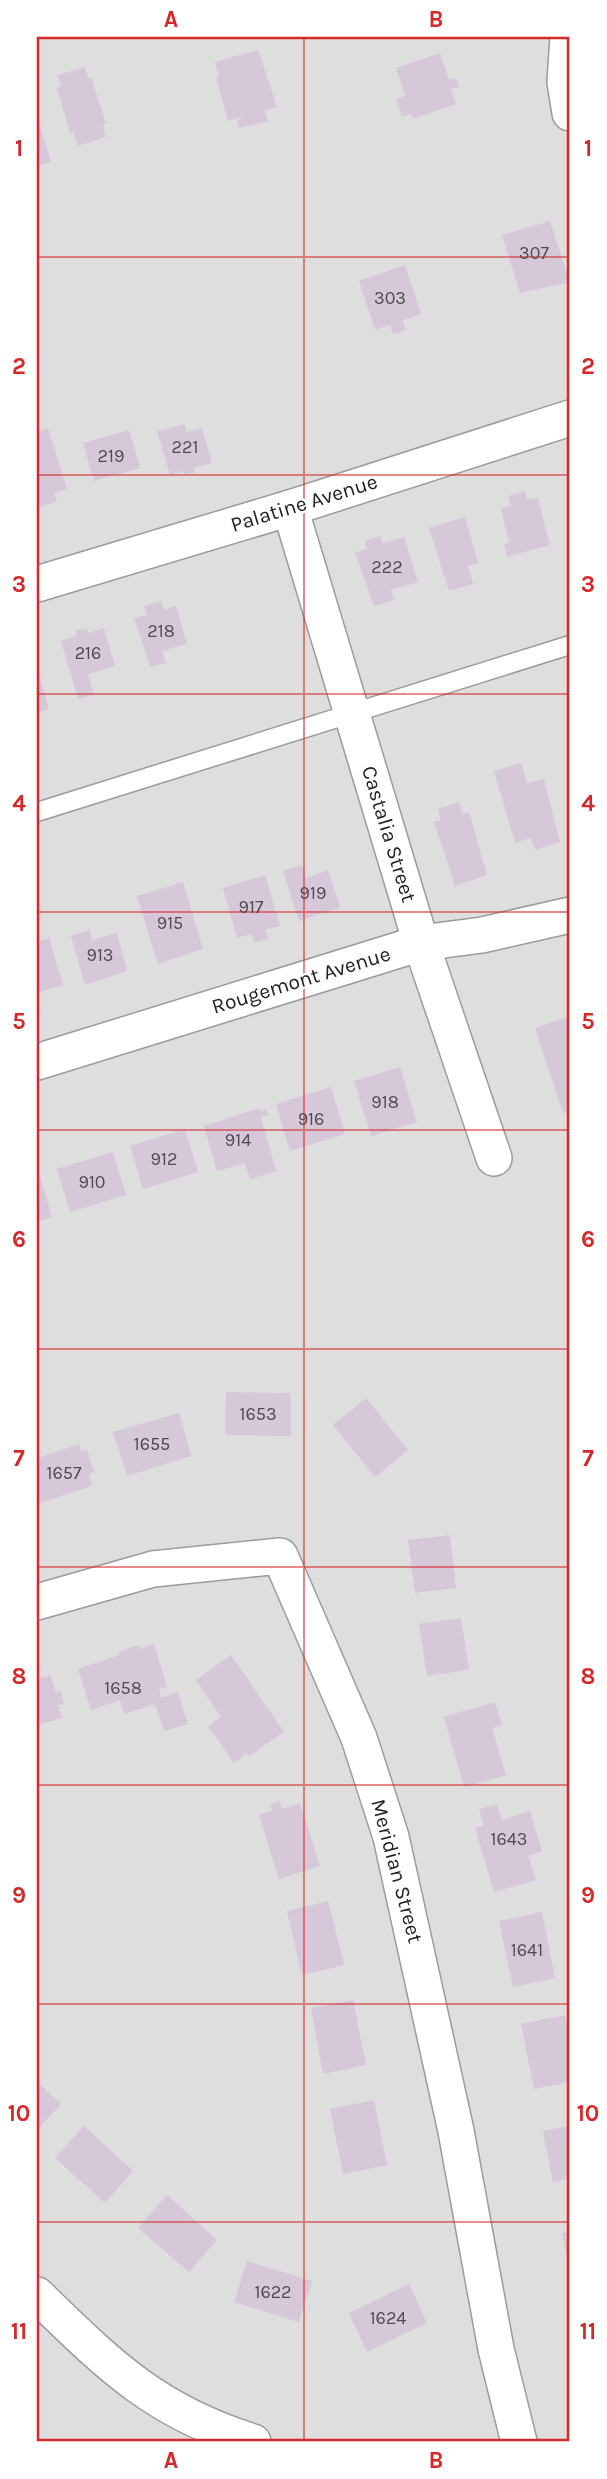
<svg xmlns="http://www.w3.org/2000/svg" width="607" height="2479" viewBox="0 0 607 2479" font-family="Karla,sans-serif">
	<rect width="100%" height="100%" fill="#f2e7f1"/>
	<rect fill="#dededf" x="37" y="37" width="533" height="2405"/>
	<g fill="#d6c7d9">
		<polygon points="258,50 277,107 265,110 268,121 239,128 237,121 242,117 228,121 216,77 219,76 215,62"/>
		<polygon points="440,53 449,80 456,78 459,87 451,89 456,104 413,119 411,114 402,117 396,99 405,96 396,68"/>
		<polygon points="85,67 88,78 91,77 106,124 103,125 106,137 78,146 74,133 70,133 57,88 61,86 57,75"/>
		<polygon points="37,116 51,162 37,166"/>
		<polygon points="550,221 570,282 520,293 502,235"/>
		<polygon points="405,265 421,314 403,320 406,330 393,334 390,325 375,330 359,281"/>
		<polygon points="185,424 186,432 202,428 212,463 194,468 195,472 185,475 184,471 170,475 157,431"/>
		<polygon points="48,428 67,489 54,493 57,502 37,508 37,431"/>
		<polygon points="129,430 140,468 94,481 83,443"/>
		<polygon points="525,491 527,500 538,498 550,545 507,557 504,544 509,542 501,508 511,506 508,496"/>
		<polygon points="465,517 478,563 468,566 473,584 449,591 429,528"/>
		<polygon points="380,536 383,543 404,537 418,582 391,590 394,600 374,606 355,552 367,549 365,541"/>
		<polygon points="161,601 164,610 176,606 187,644 162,651 166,663 150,667 134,618 147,615 144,606"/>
		<polygon points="87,628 88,633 104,628 115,666 88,674 94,695 78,699 61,641 76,636 75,631"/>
		<polygon points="38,671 49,709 37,713 37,672"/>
		<polygon points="521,763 527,783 544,779 560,842 535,850 531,838 515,843 494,771"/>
		<polygon points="459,802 463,814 469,812 487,875 455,886 434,822 441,820 438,809"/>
		<polygon points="302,865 306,878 328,870 340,907 299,921 283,871"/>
		<polygon points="265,875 280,926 265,930 268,938 254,943 251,934 237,938 223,888"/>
		<polygon points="183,882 203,949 158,964 137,896"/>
		<polygon points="89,930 92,940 117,933 127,971 85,985 71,936"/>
		<polygon points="49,938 63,985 37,993 37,942"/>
		<polygon points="570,1016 570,1111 563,1113 535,1028"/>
		<polygon points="400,1067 417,1122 371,1136 354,1081"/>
		<polygon points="331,1087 345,1134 290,1151 276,1104"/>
		<polygon points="259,1108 259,1111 266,1109 268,1115 261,1117 276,1171 250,1179 245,1163 217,1171 204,1126"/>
		<polygon points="185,1129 198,1172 143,1189 130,1146"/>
		<polygon points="113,1152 126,1195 70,1212 57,1169"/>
		<polygon points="39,1173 52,1217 37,1222 37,1174"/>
		<polygon points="226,1392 291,1393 291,1436 225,1435"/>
		<polygon points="366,1398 408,1450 375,1477 333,1425"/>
		<polygon points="179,1413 191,1456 127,1476 113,1432"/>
		<polygon points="79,1444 82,1451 87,1449 94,1472 89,1474 92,1486 37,1504 37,1458"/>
		<polygon points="450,1535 456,1588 415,1593 408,1540"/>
		<polygon points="461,1618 469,1670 427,1676 419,1624"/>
		<polygon points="154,1644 167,1687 159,1689 161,1698 178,1692 188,1724 164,1731 155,1704 124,1714 120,1700 91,1710 78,1669 120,1655 118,1652 139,1645 140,1649"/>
		<polygon points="231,1655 284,1732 249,1756 247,1753 234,1763 208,1726 221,1717 196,1680"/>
		<polygon points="50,1675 56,1693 61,1691 64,1704 58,1705 62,1718 37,1725 37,1679"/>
		<polygon points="495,1702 502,1725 492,1728 506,1775 464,1787 444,1717"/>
		<polygon points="280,1801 282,1809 300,1803 320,1866 279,1879 259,1815 272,1811 270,1804"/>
		<polygon points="497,1804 502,1820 530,1811 542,1851 528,1856 536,1880 494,1892 475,1828 484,1825 479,1809"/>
		<polygon points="328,1901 344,1965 302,1975 287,1911"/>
		<polygon points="542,1912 555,1978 513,1987 499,1921"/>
		<polygon points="353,2000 366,2065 323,2074 311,2008"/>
		<polygon points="565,2015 570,2040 570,2082 534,2089 521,2024"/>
		<polygon points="37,2082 61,2104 37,2130"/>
		<polygon points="374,2100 387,2165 343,2174 330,2109"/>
		<polygon points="84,2126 133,2171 105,2203 55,2158"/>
		<polygon points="570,2126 570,2178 553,2182 543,2131"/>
		<polygon points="167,2195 217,2240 189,2272 138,2228"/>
		<polygon points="570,2231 570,2266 569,2266 562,2233"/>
		<polygon points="247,2261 312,2281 299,2322 234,2302"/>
		<polygon points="409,2284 427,2323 367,2352 349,2313"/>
	</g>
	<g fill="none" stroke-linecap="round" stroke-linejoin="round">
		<defs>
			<polyline id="lane" points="37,812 570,645"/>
			<g id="street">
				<polyline points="568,37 565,82 570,113"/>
				<polyline points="290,508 421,943 494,1158"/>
				<polyline points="37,584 290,508 570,418"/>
				<polyline points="37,1062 421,943 482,935 570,915"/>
				<polyline points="37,1602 153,1569 280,1556 359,1738 391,1837 456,2131 496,2349 519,2442"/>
				<path d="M 37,2295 C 109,2365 154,2411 253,2442"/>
			</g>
		</defs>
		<use href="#lane" stroke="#9b9b9b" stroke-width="21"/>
		<use href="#street" stroke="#9b9b9b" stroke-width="38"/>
		<use href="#lane" stroke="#fff" stroke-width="18"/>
		<use href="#street" stroke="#fff" stroke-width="35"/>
	</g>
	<path fill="none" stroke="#d62828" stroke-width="2" stroke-opacity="0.55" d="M 304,37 L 304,2442M 37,257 L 570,257M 37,475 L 570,475M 37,694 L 570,694M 37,912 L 570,912M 37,1130 L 570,1130M 37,1349 L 570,1349M 37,1567 L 570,1567M 37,1785 L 570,1785M 37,2004 L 570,2004M 37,2222 L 570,2222"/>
	<g text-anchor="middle" stroke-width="5" stroke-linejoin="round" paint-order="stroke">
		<g font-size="18" fill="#4e4a4f">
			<text x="534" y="259">307</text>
			<text x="390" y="304">303</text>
			<text x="185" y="453">221</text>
			<text x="111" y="462">219</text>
			<text x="387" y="573">222</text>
			<text x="161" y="637">218</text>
			<text x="88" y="659">216</text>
			<text x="313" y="899">919</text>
			<text x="251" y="913">917</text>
			<text x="170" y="929">915</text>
			<text x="100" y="961">913</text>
			<text x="385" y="1108">918</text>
			<text x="311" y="1125">916</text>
			<text x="238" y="1146">914</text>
			<text x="164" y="1165">912</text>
			<text x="92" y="1188">910</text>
			<text x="258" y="1420">1653</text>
			<text x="152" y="1450">1655</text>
			<text x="64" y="1479">1657</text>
			<text x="123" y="1694">1658</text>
			<text x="509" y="1845">1643</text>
			<text x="527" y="1956">1641</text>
			<text x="273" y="2298">1622</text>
			<text x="388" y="2324">1624</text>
		</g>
		<g font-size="21" fill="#212121" stroke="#fff">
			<text transform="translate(304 503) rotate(-17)" y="7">Palatine Avenue</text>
			<text transform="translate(389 834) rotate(73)" y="7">Castalia Street</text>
			<text transform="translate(301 980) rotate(-17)" y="7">Rougemont Avenue</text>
			<text transform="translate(397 1871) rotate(75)" y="7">Meridian Street</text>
		</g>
	</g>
	<rect width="607" height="2479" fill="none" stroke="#ffffff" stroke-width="77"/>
	<rect x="38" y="38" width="530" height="2402" fill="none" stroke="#d62828" stroke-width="2.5"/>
	<g font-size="23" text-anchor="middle" font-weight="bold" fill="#d62828">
		<text x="171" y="27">A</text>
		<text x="436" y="27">B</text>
		<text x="19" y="156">1</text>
		<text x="588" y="156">1</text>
		<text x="19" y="374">2</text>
		<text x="588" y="374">2</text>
		<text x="19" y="592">3</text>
		<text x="588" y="592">3</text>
		<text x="19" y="811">4</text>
		<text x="588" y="811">4</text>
		<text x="19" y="1029">5</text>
		<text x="588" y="1029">5</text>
		<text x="19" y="1247">6</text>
		<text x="588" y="1247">6</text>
		<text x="19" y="1466">7</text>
		<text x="588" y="1466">7</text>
		<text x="19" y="1684">8</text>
		<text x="588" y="1684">8</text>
		<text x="19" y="1903">9</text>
		<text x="588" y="1903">9</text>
		<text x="19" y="2121">10</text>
		<text x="588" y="2121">10</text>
		<text x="19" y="2339">11</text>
		<text x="588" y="2339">11</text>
		<text x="171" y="2468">A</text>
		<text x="436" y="2468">B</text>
	</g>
</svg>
